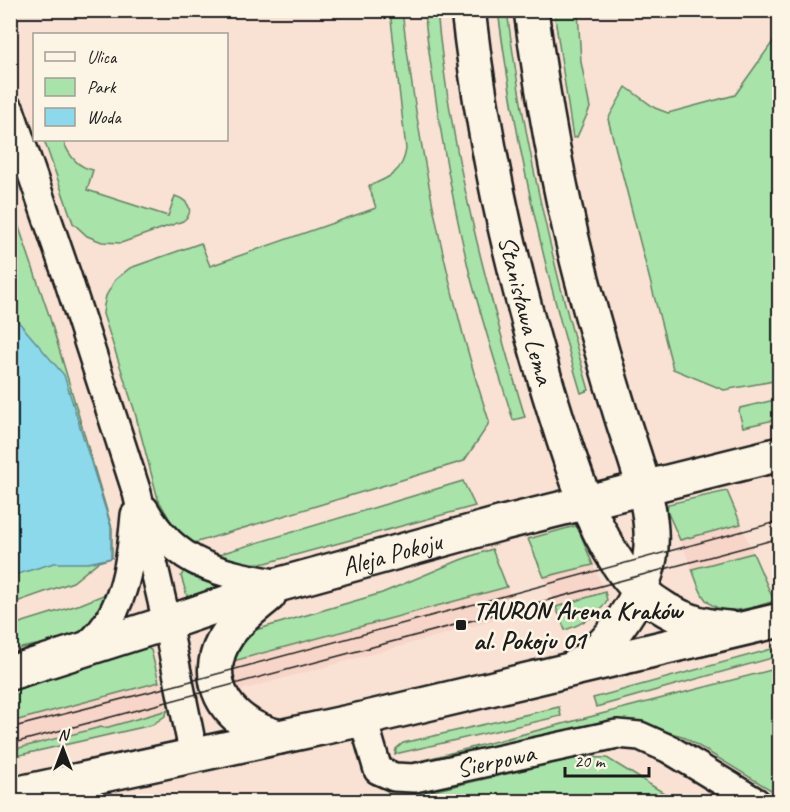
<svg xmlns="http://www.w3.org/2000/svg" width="790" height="812" viewBox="0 0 790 812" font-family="Caveat,sans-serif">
	<rect width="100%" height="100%" fill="#f9e2d4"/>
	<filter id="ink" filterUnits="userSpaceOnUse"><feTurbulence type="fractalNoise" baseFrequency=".0167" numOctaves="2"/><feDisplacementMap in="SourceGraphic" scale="12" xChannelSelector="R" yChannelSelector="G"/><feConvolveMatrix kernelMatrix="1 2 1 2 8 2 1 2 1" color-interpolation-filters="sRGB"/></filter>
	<g filter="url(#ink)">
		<g fill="#f7d5c8">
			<polygon points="741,524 753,553 692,569 680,540"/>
			<polygon points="593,565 605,592 556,607 544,577"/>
			<polygon points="507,587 518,614 230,693 226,663"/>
			<polygon points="161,681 168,710 105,728 101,727 11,750 11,722"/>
		</g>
		<g fill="#a8e3a9" stroke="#628062" stroke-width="1.5">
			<path d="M 390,11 L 402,11 C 419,150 445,288 489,421 L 487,427 L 464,461 L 191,544 L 174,527 L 158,499 L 134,409 L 103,314 L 104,305 L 106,296 L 115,280 L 130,268 L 201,243 L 210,266 L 376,208 L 369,186 C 389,178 403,172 406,149 Z"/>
			<path d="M 424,11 L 437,11 C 450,149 485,284 525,417 L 513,420 C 498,371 482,321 469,271 C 449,186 434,98 424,11 Z"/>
			<path d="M 498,11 L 507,11 C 524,140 552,265 589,390 L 581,393 C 543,267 515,141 498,11 Z"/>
			<polygon points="554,11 578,11 581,62 590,108 577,137 573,138"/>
			<polygon points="779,33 779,380 724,390 673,369 608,119 626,87 655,108 668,113 735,95"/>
			<path d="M 44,140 L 63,140 C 68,154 76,167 93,170 L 87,190 L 168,216 L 175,196 C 188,200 196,212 183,221 L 121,243 L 102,242 L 87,236 L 73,223 Z"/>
			<polygon points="10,201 49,315 112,528 112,558 98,562 73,582 11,604"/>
			<polygon points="779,399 779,419 743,427 739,412 740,408"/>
			<polygon points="463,481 475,506 266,563 239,564 217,559 223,553"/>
			<polygon points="727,491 741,524 680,540 667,511 668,504"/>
			<polygon points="575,526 578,528 593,565 544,577 528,539"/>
			<polygon points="492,549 507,587 226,663 228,653 252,631 382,593 460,560"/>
			<path d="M 753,553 L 774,601 C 755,607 723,619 706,600 C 699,592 696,579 692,569 Z"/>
			<polygon points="184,571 225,586 188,599 181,576"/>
			<polygon points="113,591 104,613 79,634 66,639 11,650 10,626 81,604"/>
			<path d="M 605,592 L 607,600 C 601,614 580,625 565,630 L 556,607 Z"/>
			<polygon points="779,647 779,656 596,707 593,698"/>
			<polygon points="147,648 151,650 159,682 11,722 11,688 131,650 133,652"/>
			<polygon points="779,668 779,795 682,736 649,727 409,769 400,766"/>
			<polygon points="559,707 561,716 395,754 396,749 403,743"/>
			<polygon points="168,710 165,716 152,725 11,757 11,750 101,727 105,728"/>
			<polygon points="580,757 607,758 677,801 382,801 388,793 394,800"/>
		</g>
		<polygon fill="#8cd9eb" stroke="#5f8d98" stroke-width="1.5" points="10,312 64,375 111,527 111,558 88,563 54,563 11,576"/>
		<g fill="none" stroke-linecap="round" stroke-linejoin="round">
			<defs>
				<g id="minor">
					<polyline points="10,110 67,276 137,493 167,623 194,756"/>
					<path d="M 145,510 C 177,567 223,574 281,584"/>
					<path d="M 81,650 C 124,621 131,562 135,515"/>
					<path id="s1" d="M 363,719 L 378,770 L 394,777 L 414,778 L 617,734 L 640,736 L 669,749 L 756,802"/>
				</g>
				<g id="secondary">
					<path id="s2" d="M 468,10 C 483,140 511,268 549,393 C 567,451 585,514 619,565 C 643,602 686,627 729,628"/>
					<path d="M 531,10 C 543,101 559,191 582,279 C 594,324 607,370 621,415 C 634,458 657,511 650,557 C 643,598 611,645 575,667"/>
					<path d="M 269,595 C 255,607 239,618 228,634 C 205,667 215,704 249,725 C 258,731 269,734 279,737"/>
					<path id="s3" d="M 10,673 L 167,623 L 281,584 L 503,523 L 780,454"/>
					<polyline points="10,795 363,719 780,620"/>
				</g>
			</defs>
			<use href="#minor" stroke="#1c1c1c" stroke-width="32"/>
			<use href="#secondary" stroke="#1c1c1c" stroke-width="38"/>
			<use href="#minor" stroke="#fcf5e5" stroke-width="27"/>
			<use href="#secondary" stroke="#fcf5e5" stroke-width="33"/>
			<g stroke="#1c1c1c" stroke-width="1.5">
				<polyline points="10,728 180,684 780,521"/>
				<polyline points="10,744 780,538"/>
			</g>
		</g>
	</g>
	<rect fill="#1c1c1c" stroke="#fcf5e5" stroke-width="2" x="455" y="619" width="12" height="12" rx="3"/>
	<g text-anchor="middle" stroke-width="5" stroke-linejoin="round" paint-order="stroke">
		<g font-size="26" fill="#1c1c1c" stroke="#fcf5e5">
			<text dy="9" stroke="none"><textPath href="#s2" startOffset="306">Stanisława Lema</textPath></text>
			<text dy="9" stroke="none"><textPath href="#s3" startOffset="400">Aleja Pokoju</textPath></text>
			<text dy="9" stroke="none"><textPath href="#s1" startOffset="174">Sierpowa</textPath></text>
		</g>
		<g font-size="26" font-weight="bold" fill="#1c1c1c" stroke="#fcf5e5" text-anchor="start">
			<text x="473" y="619">TAURON Arena Kraków<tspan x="473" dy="30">al. Pokoju 01</tspan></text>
		</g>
	</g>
	<rect width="790" height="812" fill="none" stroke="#fcf5e5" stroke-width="36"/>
	<rect x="18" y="18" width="754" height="776" fill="none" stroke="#1c1c1c" stroke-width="2" filter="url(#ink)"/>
	<rect x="33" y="33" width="195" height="108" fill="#fcf5e5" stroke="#a29e95" stroke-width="1.5"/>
	<rect x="45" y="52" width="30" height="9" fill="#fcf5e5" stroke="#a29e95" stroke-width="1.5"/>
	<text x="87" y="63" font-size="18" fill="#1c1c1c">Ulica</text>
	<rect x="45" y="78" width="30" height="18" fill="#a8e3a9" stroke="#a29e95" stroke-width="1.5"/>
	<text x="87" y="93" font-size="18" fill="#1c1c1c">Park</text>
	<rect x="45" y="108" width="30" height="18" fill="#8cd9eb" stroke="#a29e95" stroke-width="1.5"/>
	<text x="87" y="123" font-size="18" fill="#1c1c1c">Woda</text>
	<g transform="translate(63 749)" stroke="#fcf5e5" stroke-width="4.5" paint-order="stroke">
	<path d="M0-4.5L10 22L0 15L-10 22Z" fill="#1c1c1c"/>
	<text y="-9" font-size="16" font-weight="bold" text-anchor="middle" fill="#1c1c1c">N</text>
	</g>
	<path d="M565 767v9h84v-9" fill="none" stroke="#1c1c1c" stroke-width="3"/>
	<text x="574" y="767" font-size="18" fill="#1c1c1c" stroke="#fcf5e5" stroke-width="4.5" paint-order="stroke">20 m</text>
</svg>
